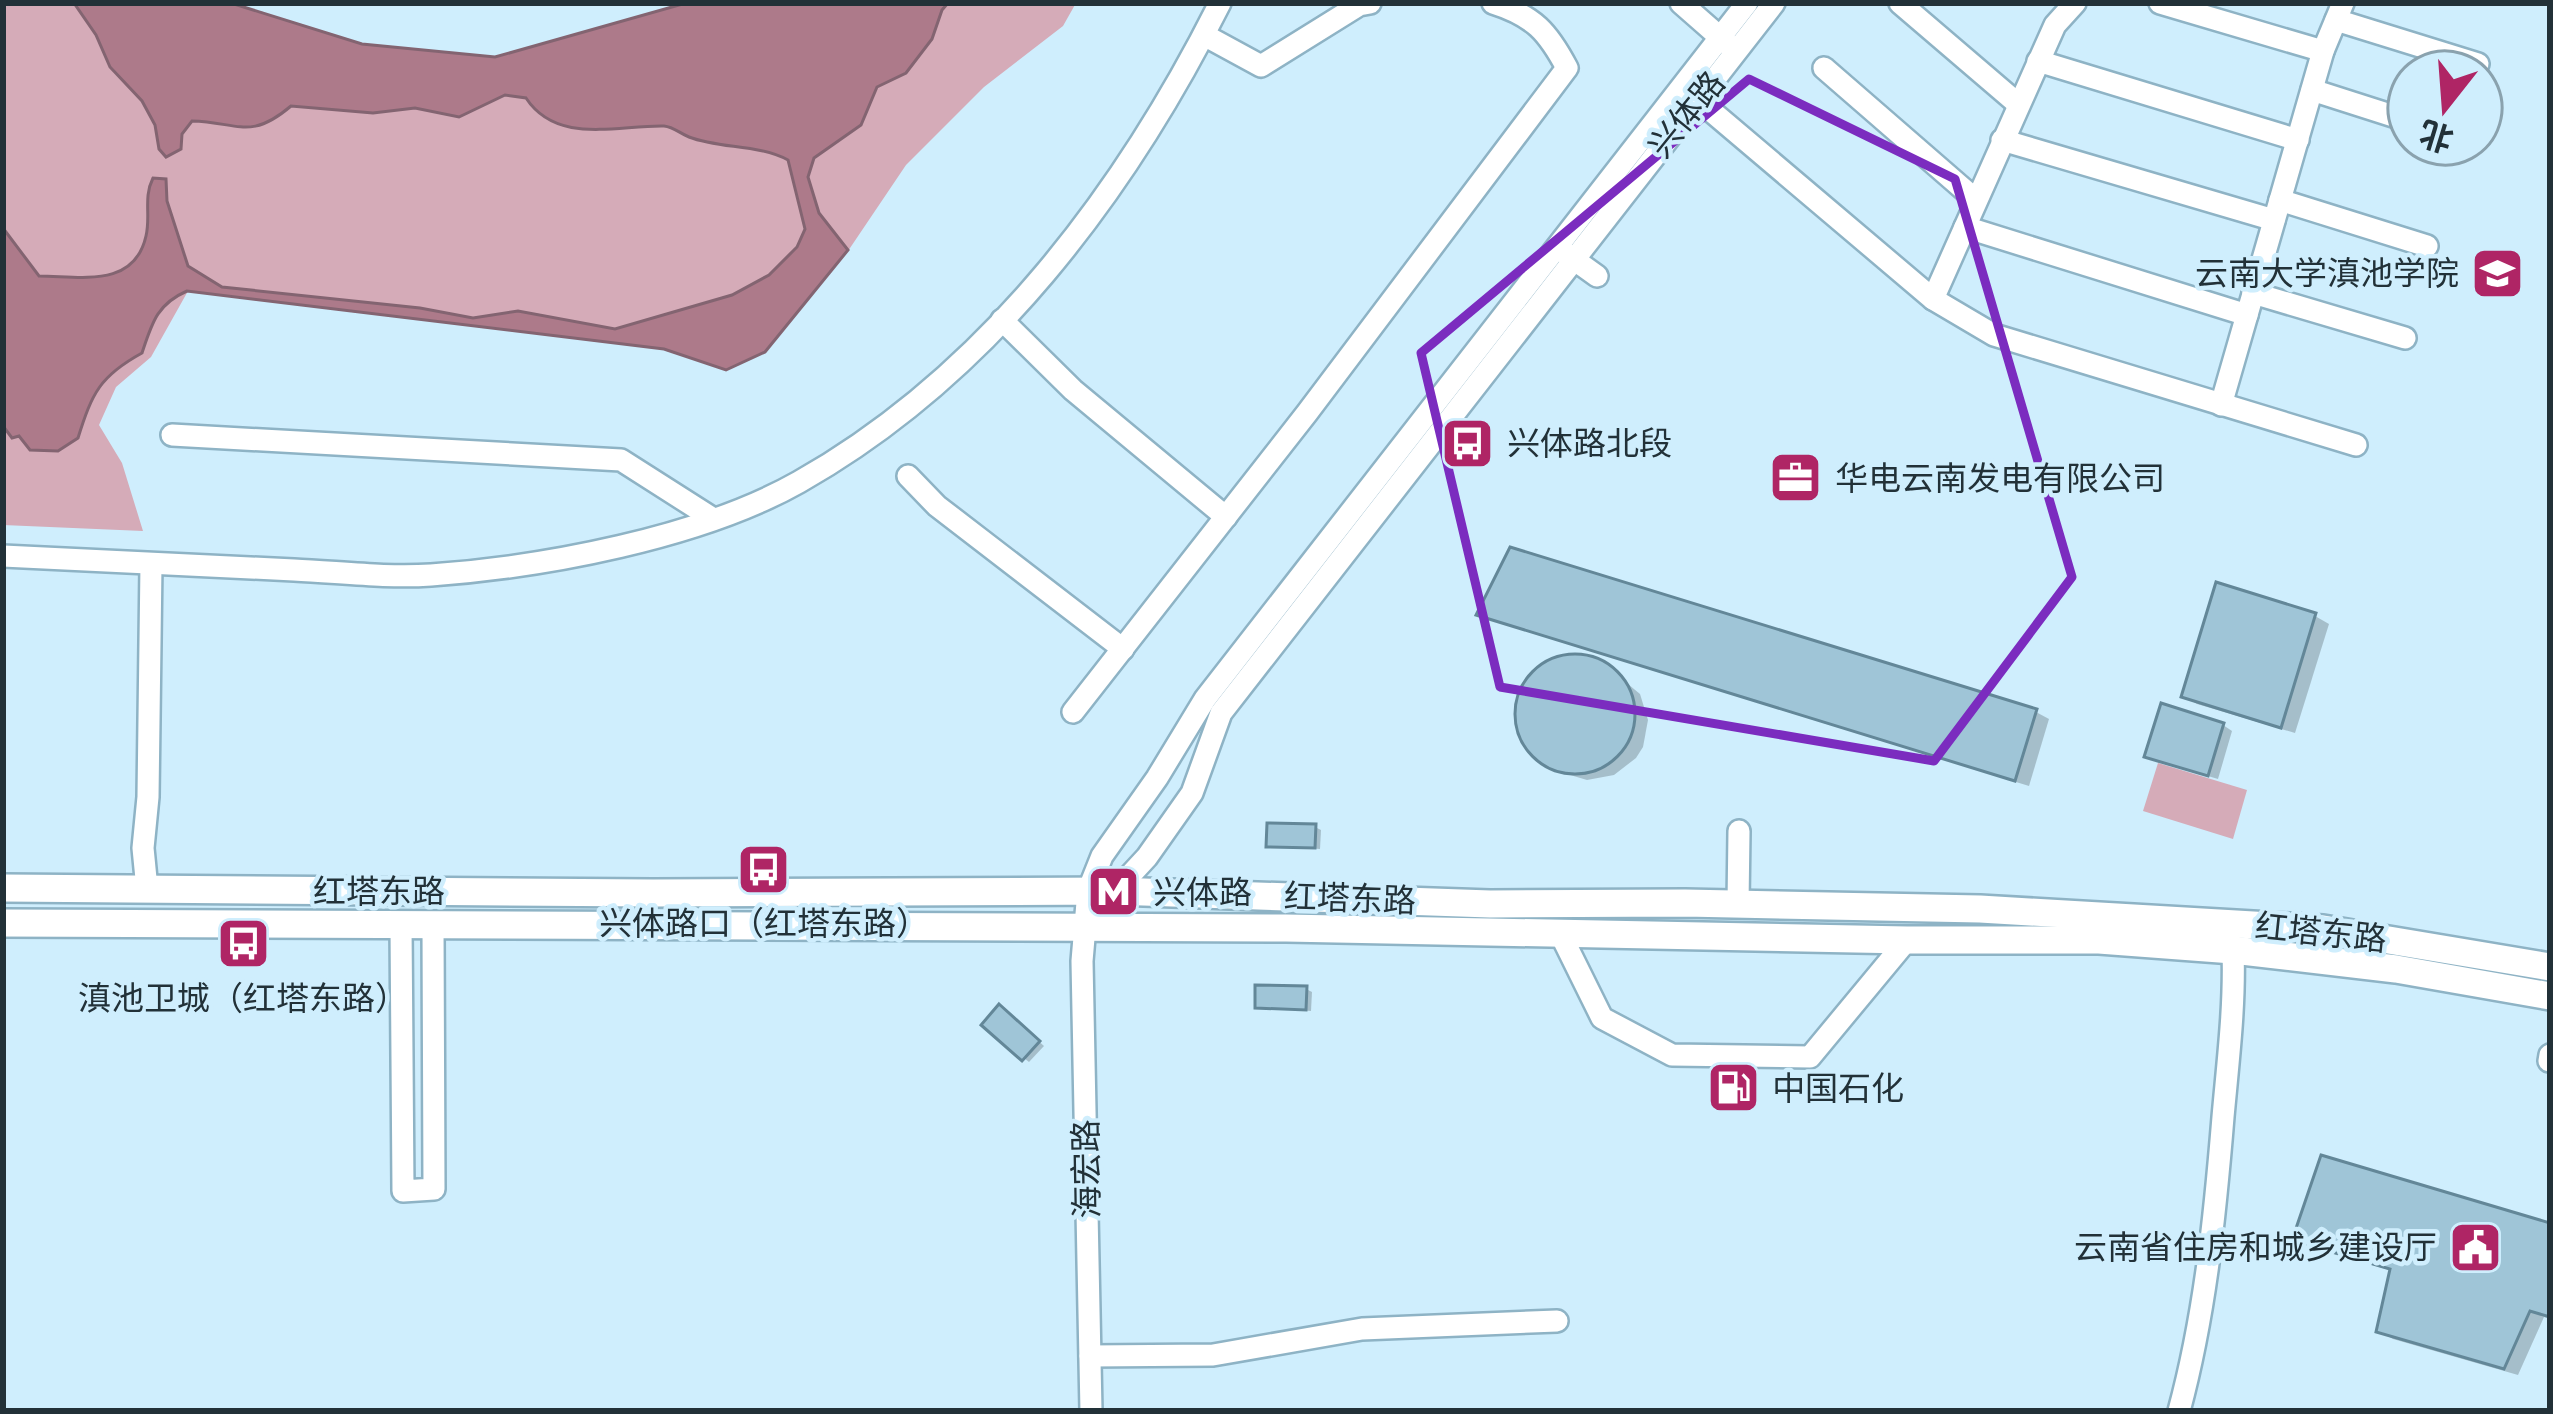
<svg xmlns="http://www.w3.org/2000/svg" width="2553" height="1414" viewBox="0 0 2553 1414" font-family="'Source Serif 4','Noto Sans SC',serif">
	<rect width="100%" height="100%" fill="#cfeefd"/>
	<g fill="#d5abb8">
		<polygon points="3,3 231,3 362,44 495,57 686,3 1076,3 1063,26 984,87 906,165 848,251 765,352 726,370 664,349 188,291 151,357 116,387 99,425 122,463 143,531 3,525"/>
		<polygon points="2158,763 2247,790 2233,839 2143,811"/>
	</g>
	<path fill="#ad7a8a" stroke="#836471" stroke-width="3" d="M 74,3 L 231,3 L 362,44 L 495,57 L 686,3 L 948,3 L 942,10 L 932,39 L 906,73 L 877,87 L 861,125 L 814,158 L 808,177 L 819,213 L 848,250 L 765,352 L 726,370 L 664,349 L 187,291 C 157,304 152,323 142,353 C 100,376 92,393 78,438 L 58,451 L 30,450 L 19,436 L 12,438 L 3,426 L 3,228 L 39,276 C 80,276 134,289 146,236 C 151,215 143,198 153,178 L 166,179 L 167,201 L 188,266 L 222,287 L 420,308 L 473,318 L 518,311 L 615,329 L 732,295 L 769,275 L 797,247 L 805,229 L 788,160 C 758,144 720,149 689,137 C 679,133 674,127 664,126 C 616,125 557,145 526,98 L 505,95 L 459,117 L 415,108 L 373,113 L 291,106 C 250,141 238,122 192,121 L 182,134 L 181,149 L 166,157 L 159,149 L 155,125 L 142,101 L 110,67 L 96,35 Z"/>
	<g fill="#0003">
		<polygon points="2218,586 2315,616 2329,624 2295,733 2197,704 2184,696"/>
		<polygon points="1480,614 2036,712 2049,719 2029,786 1493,621"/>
		<polygon points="1564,658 1592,660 1605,665 1640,694 1648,720 1643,747 1636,758 1614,775 1587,780 1560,772 1534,754 1520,731 1518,703 1530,678 1551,662"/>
		<polygon points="2223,725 2232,731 2218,779 2157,761"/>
		<polygon points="1315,827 1321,830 1320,849 1269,845"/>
		<polygon points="1306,989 1312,992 1311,1011 1258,1007"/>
		<polygon points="1005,1011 1044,1046 1029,1062 1024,1058"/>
		<polygon points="2550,1226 2550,1319 2544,1317 2518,1375 2393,1339 2379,1331 2393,1271 2308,1247 2295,1239"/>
	</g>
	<g fill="#9fc5d7" stroke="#638798" stroke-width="3">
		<polygon points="1510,547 2037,709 2015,781 1476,615"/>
		<polygon points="2216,582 2316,613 2281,728 2181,697"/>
		<circle cx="1575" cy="714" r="60"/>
		<polygon points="2161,703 2224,723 2208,776 2144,757"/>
		<polygon points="1267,823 1316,824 1315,848 1266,847"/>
		<polygon points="1255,985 1307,986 1306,1010 1255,1008"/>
		<polygon points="999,1004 1040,1041 1022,1061 981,1025"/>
		<polygon points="2321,1155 2550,1223 2550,1317 2530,1311 2504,1369 2376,1332 2390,1269 2292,1240"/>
	</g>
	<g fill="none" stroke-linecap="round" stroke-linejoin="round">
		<defs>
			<g id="minor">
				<polyline points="1681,3 1730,46"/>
				<polyline points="1900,3 2018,104"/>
				<polyline points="2160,3 2323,51"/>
				<polyline points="2336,20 2478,64"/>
				<polyline points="1204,35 1261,66 1359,5 1370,3"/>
				<polyline points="2038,61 2298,140"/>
				<polyline points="1824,68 1976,200"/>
				<polyline points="2312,90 2409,121"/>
				<polyline points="1697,99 1933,299 1994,335 2356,445"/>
				<polyline points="2002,140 2274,220"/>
				<polyline points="2280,200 2427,246"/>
				<polyline points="1965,227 2247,315"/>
				<polyline points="1565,253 1597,276"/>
				<polyline points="2253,293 2405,338"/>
				<polyline points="1933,299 2055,25 2075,3"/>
				<polyline points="1002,320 1073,390 1226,517"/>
				<polyline points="2221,405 2323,51 2343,3"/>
				<polyline points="172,435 621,460 712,518"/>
				<polyline points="908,476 937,506 1123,649"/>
				<path d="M 3,556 C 100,561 197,566 294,570 C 339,572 386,578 431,575 C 543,567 700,538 799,482 C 988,375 1124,194 1220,3"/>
				<path d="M 1073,712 L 1307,413 L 1567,68 C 1548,32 1534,16 1493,3"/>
				<polyline points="147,889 143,848 148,797 151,564"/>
				<polyline points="1109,898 1147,857 1192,793 1221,713 1774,3"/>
				<polyline points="1738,904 1739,831"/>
				<polyline points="401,925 403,1191 434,1189 433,925"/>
				<polyline points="1560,933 1602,1018 1672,1055 1810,1057 1907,940"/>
				<polyline points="2549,1061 2550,1055"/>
				<polyline points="1090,1356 1213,1355 1362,1329 1557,1321"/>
				<polyline points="1091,1411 1082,961 1088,891 1102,856 1157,778 1205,699 1747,3"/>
				<path d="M 2179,1411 C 2205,1315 2215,1216 2223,1117 C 2228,1061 2235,1006 2233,950"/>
			</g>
			<g id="major">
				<polyline points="3,888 653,893 1115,891 1490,904 1685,903 1980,909 2323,929 2550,967"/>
				<polyline points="3,923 1286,928 1907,940 2099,940 2233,950 2396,969 2550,996"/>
			</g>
		</defs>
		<use href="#minor" stroke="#8eb3c5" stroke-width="26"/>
		<use href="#major" stroke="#8eb3c5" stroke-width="32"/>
		<use href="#minor" stroke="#fff" stroke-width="21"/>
		<use href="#major" stroke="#fff" stroke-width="27"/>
	</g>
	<path fill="none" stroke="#7b2cbf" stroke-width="9" stroke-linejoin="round" d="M 1749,79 L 1955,179 L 2072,577 L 1934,761 L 1500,687 L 1421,353 Z"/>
	<defs>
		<symbol id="university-square" viewBox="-11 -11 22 22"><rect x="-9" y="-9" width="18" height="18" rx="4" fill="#af2565" stroke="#cfeefd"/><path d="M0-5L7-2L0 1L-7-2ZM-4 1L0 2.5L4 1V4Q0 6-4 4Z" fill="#fff"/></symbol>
		<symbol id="bus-square" viewBox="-11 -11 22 22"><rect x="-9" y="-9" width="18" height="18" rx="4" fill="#af2565" stroke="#cfeefd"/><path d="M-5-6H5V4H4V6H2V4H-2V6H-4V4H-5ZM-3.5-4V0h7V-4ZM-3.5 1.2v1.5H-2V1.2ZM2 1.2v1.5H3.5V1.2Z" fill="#fff"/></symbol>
		<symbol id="office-square" viewBox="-11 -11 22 22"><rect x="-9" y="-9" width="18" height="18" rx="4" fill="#af2565" stroke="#cfeefd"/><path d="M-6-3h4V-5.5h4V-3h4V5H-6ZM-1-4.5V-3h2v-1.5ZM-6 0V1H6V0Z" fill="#fff"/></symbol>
		<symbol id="metro-square" viewBox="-11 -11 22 22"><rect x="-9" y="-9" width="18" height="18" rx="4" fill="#af2565" stroke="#cfeefd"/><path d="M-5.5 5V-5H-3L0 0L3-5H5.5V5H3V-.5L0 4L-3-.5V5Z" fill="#fff"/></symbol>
		<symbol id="fuel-square" viewBox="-11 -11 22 22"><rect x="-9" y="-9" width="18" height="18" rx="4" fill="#af2565" stroke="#cfeefd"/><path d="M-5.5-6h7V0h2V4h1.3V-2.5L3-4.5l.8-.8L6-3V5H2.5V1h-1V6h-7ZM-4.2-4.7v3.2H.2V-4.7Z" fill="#fff"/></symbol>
		<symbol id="civic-square" viewBox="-11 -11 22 22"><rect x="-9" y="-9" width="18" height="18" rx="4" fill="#af2565" stroke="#cfeefd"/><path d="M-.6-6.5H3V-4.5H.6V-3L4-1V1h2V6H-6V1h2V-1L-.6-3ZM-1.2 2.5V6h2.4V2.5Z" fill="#fff"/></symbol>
	</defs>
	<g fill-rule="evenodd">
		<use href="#university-square" x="2468" y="244" width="59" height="59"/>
		<use href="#bus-square" x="1438" y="414" width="59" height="59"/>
		<use href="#office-square" x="1766" y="448" width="59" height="59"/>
		<use href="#bus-square" x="734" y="840" width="59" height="59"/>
		<use href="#metro-square" x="1084" y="862" width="59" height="59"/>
		<use href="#bus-square" x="214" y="914" width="59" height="59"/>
		<use href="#fuel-square" x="1704" y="1058" width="59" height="59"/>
		<use href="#civic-square" x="2446" y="1218" width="59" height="59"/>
	</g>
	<g text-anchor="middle" stroke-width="9" stroke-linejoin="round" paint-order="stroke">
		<g font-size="33" fill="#223138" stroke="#cfeefd">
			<text transform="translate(1686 114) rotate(-51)" y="12">兴体路</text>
			<text x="379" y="903">红塔东路</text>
			<text transform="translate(1350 898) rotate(2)" y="12">红塔东路</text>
			<text transform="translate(2321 932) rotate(6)" y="12">红塔东路</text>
			<text transform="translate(1086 1169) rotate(-91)" y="12">海宏路</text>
		</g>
		<g font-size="33" fill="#223138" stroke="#cfeefd" text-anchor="start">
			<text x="2459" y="285" text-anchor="end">云南大学滇池学院</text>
			<text x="1507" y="455">兴体路北段</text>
			<text x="1835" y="490">华电云南发电有限公司</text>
			<text x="1153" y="904">兴体路</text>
			<text x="764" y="935" text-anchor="middle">兴体路口（红塔东路）</text>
			<text x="243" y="1010" text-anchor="middle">滇池卫城（红塔东路）</text>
			<text x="1772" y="1100">中国石化</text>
			<text x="2437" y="1259" text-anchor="end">云南省住房和城乡建设厅</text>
		</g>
	</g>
	<rect width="2553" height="1414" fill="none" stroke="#223138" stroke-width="12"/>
	<g transform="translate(2445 108) rotate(197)"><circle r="57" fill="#cfeefd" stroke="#8aa2ae" stroke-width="3"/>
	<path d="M0-9L21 45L0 30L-21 45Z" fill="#af2565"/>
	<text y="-18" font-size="33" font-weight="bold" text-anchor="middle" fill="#223138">北</text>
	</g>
</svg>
